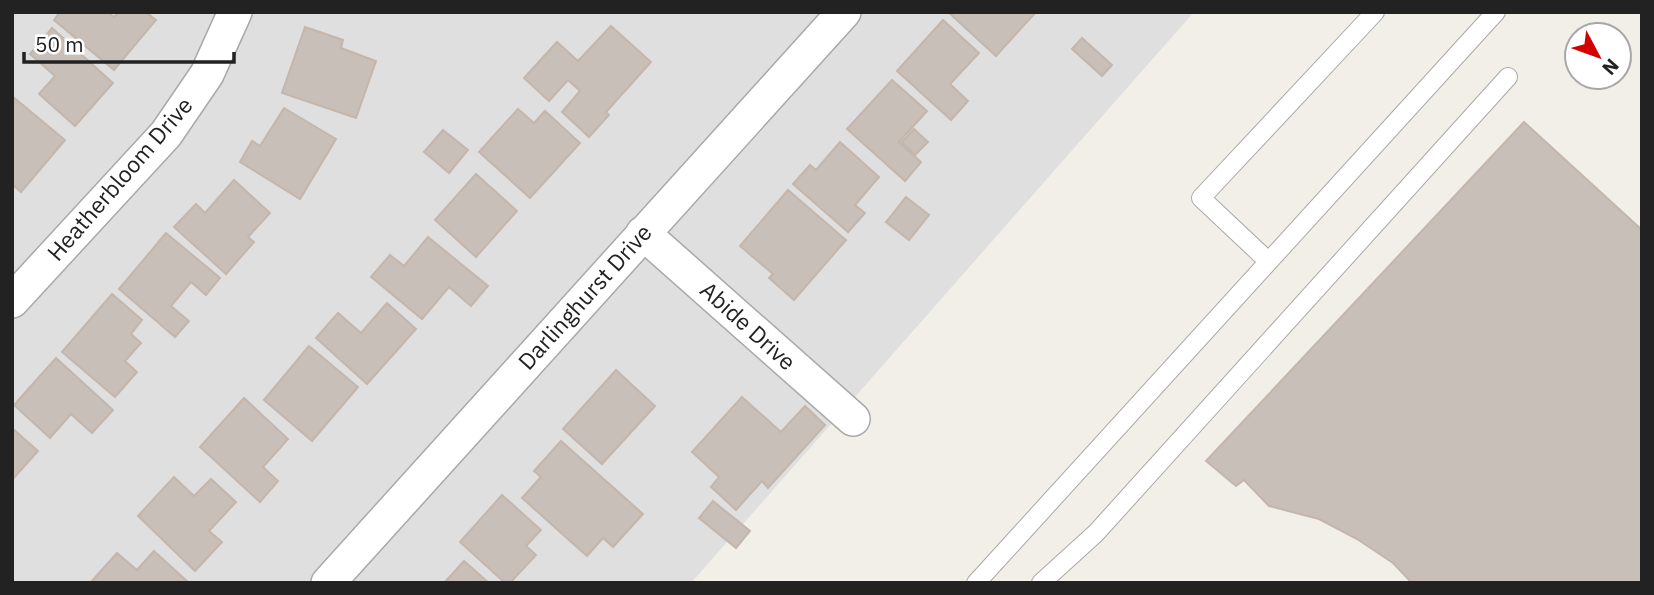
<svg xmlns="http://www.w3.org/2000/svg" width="1654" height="595" viewBox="0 0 1654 595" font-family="'IBM Plex Sans',sans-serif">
	<rect width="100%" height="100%" fill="#f2efe9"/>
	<polygon fill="#e0dfdf" points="12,12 1194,12 691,583 12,583"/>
	<g fill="#c7bfb8" stroke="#c4b6ab" stroke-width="2">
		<polygon points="60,12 108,12 114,17 118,12 146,12 156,20 114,70 54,20"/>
		<polygon points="948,12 1036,12 996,56"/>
		<polygon points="943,20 979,53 950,84 968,101 951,120 897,71"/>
		<polygon points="611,26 651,62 606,112 609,115 589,137 562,112 580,91 568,80 549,101 524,78 557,42 578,61"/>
		<polygon points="305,27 343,40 341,48 376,61 356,118 282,93"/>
		<polygon points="52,28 113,83 75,126 39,94 55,76 30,54"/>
		<polygon points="1082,38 1112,65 1102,76 1072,49"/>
		<polygon points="892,80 927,111 899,142 921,162 905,181 847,129"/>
		<polygon points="12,96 65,140 21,192 12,184"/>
		<polygon points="284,108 336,139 300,199 240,162 252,141 260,146"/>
		<polygon points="518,109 534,123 545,111 580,143 530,198 479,152"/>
		<polygon points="1524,122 1642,230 1642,583 1412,583 1393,563 1357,539 1319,519 1269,506 1244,480 1236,486 1206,461"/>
		<polygon points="914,129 928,142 915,155 902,142"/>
		<polygon points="443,130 468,150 449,173 424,152"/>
		<polygon points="840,142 879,177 855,205 865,213 848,232 793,184 810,165 816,170"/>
		<polygon points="476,174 517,211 476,257 435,220"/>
		<polygon points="234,180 270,213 248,237 254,242 226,274 174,227 196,204 205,213"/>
		<polygon points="788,190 846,240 794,300 769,278 773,274 740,246"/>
		<polygon points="906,197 929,215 909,240 886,222"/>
		<polygon points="166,233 220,278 206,295 191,282 171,306 189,321 175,337 119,289"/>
		<polygon points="428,237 488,286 471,306 449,287 422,319 371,277 390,255 404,266"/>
		<polygon points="112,294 142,320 131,334 141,343 125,361 137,372 115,397 62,352"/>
		<polygon points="387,303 416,329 367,384 316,338 338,313 361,333"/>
		<polygon points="309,346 358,387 312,441 264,400"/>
		<polygon points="56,358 113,410 92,433 71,414 50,438 14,405"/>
		<polygon points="616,370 655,406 602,464 563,429"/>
		<polygon points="742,397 781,432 805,406 825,425 768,488 762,481 736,510 711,487 719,477 692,452"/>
		<polygon points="244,398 288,439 263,467 278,481 260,502 200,447"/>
		<polygon points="12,428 38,451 12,480"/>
		<polygon points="561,441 643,514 613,547 603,538 587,556 522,498 541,477 534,471"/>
		<polygon points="174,477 194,496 211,479 236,502 209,531 222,542 195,571 138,516"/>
		<polygon points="502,495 541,530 526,546 536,555 510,583 505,583 460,542"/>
		<polygon points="713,501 750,531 736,548 699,518"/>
		<polygon points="154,551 189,583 90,583 117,553 137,570"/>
		<polygon points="464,561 489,583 444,583"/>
	</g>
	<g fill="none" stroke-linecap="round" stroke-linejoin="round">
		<defs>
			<g id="lane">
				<polyline points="1268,261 1201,198 1375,12"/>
				<polyline points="976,583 1496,12"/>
				<polyline points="1041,583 1096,533 1508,77"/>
			</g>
			<g id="street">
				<polyline points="643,233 853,419"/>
				<polyline points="12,301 166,134 207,74 235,12"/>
				<polyline points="328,583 844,12"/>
			</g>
		</defs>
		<use href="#lane" stroke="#a9a9a9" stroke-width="20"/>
		<use href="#street" stroke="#a9a9a9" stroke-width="36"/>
		<use href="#lane" stroke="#fff" stroke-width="18"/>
		<use href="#street" stroke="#fff" stroke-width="33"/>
	</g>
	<g text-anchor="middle" stroke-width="6" stroke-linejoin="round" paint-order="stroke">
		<g font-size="23" fill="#222" stroke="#fff">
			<text transform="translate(120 179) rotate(-49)" y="8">Heatherbloom Drive</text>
			<text transform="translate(585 297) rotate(-48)" y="8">Darlinghurst Drive</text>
			<text transform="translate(748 326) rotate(42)" y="8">Abide Drive</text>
		</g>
	</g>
	<rect width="1654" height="595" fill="none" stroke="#222222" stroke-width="28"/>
	<g transform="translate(1598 56) rotate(131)"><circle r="33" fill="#ffffff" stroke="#a7a7a7" stroke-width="2"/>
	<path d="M0-5L12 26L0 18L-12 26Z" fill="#d40000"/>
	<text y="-10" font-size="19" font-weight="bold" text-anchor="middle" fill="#222222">N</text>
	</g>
	<path d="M24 52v10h210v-10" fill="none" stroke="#222222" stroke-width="3.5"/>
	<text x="35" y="52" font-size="21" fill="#222222" stroke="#ffffff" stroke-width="5" paint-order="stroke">50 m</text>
</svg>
